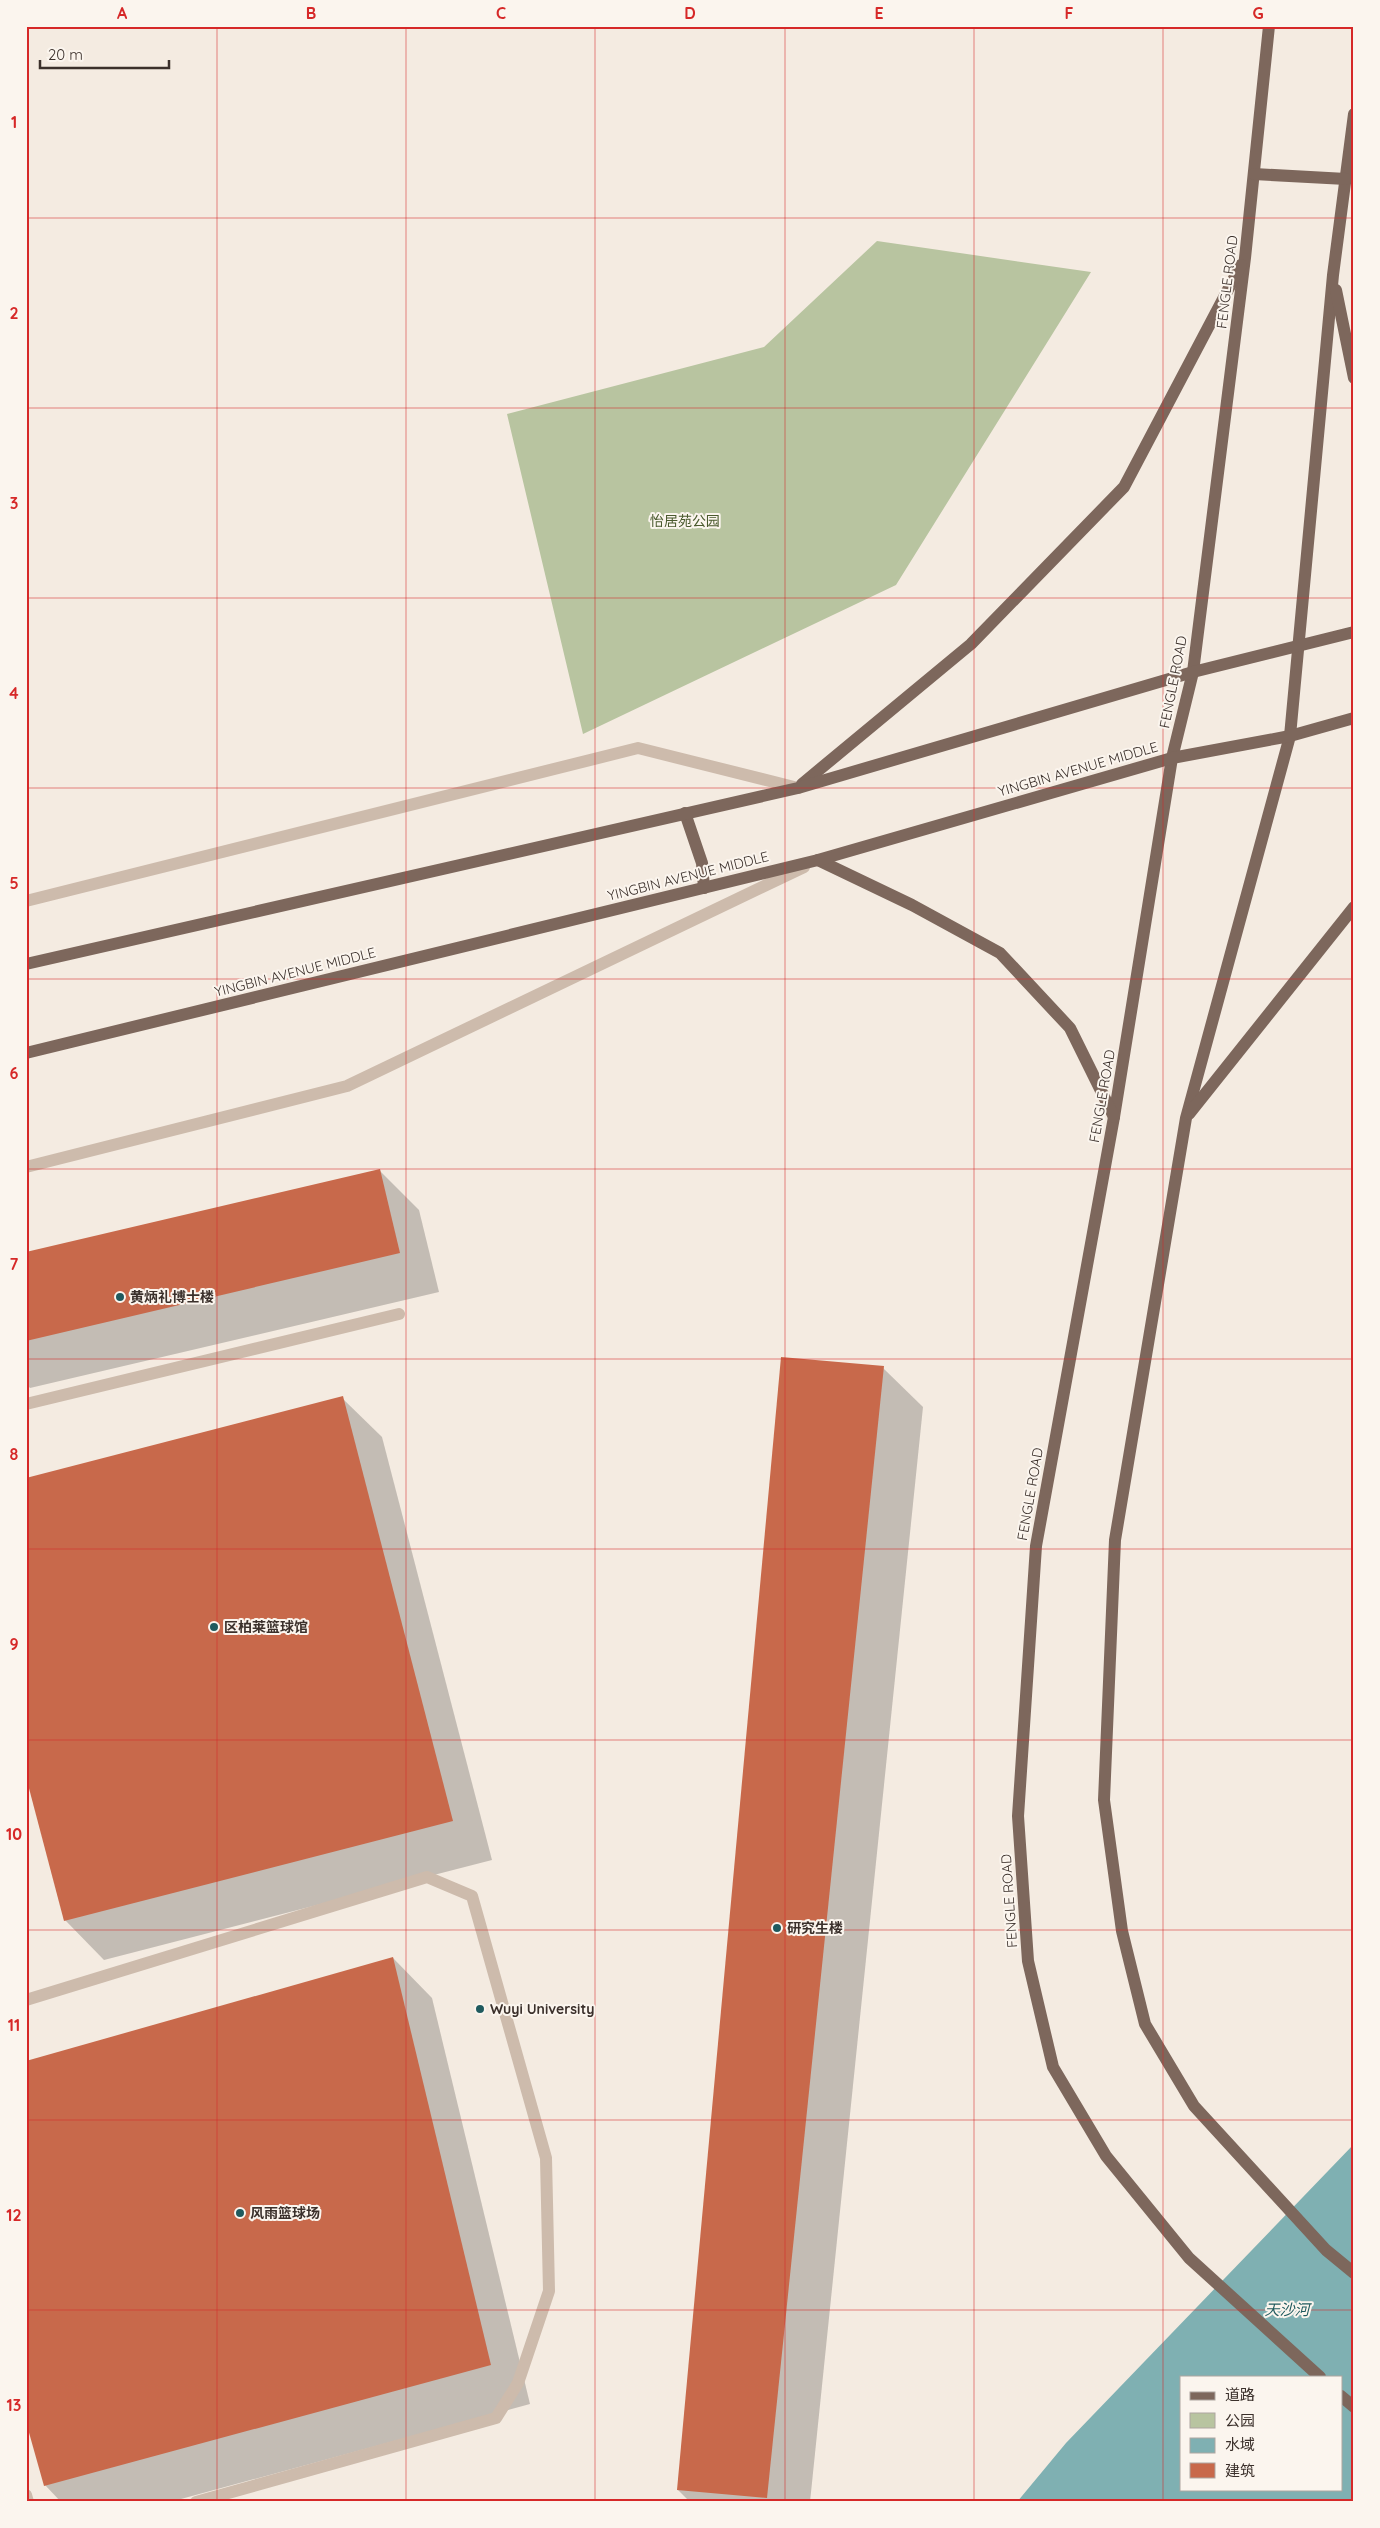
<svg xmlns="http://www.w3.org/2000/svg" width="1380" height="2528" viewBox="0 0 1380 2528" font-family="Quicksand,'Noto Sans SC',sans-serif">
	<rect width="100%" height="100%" fill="#f4ebe1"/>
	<polygon fill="#b8c4a0" points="877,241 1091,272 896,585 583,734 507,414 764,347"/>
	<path fill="#7fb0b2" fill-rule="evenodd" d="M 1354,2144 L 1354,2502 L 1017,2502 L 1066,2443 ZM 1181,2377 L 1341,2377 L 1341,2489 L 1181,2489 Z"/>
	<g fill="#0003">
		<polygon points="380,1171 419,1210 439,1292 30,1388 26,1384 26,1253"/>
		<polygon points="883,1368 923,1407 810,2502 690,2502 678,2490"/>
		<polygon points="342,1398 382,1437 492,1860 104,1960 65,1920"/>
		<polygon points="393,1958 432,1998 530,2404 170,2502 61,2502 45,2485"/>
	</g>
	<g fill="#c8694b">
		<polygon points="380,1169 400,1253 26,1341 26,1252"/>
		<polygon points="781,1357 884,1366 767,2498 677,2490"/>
		<polygon points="343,1396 453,1821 64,1921 26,1777 26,1478"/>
		<polygon points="393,1957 491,2365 44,2486 26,2422 26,2061"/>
	</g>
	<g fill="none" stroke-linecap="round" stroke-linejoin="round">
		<g stroke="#cdbbac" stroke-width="12">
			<polyline points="26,901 638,748 798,788"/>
			<polyline points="26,1167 347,1086 804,867"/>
			<polyline points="26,1404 399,1314"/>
			<polyline points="26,2000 427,1877 472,1896 546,2158 549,2291 518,2383 496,2418 196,2502"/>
			<polyline points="26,2495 28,2502"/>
		</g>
		<g stroke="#7d675c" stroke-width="12">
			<polyline points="1269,26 1245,258 1193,672 1172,758 1114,1117 1036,1546 1018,1816 1028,1961 1053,2067 1106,2156 1189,2258 1320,2377"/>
			<polyline points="1354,114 1333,275 1290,736 1186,1118 1115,1540 1104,1800 1122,1931 1145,2024 1194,2106 1326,2250 1354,2273"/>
			<polyline points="1254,174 1346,179"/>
			<polyline points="1336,290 1354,378"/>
			<polyline points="802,784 971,644 1124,487 1241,265"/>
			<polyline points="685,813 702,863 704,888"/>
			<polyline points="818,860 912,905 1000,953 1070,1028 1114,1117"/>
			<polyline points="26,964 798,788 1193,672 1354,632"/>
			<polyline points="26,1053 818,860 1172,758 1290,736 1354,718"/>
			<polyline points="1189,1114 1354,907"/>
			<polyline points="1341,2396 1354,2407"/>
		</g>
	</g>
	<path fill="none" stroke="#d62828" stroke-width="1" stroke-opacity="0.55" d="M 217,26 L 217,2502M 406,26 L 406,2502M 595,26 L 595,2502M 785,26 L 785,2502M 974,26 L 974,2502M 1163,26 L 1163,2502M 26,218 L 1354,218M 26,408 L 1354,408M 26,598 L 1354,598M 26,788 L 1354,788M 26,979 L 1354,979M 26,1169 L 1354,1169M 26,1359 L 1354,1359M 26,1549 L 1354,1549M 26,1740 L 1354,1740M 26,1930 L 1354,1930M 26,2120 L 1354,2120M 26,2310 L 1354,2310"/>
	<g fill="#1f5a5e" stroke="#fbf5ee" stroke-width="2">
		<circle cx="120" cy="1297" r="5"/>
		<circle cx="214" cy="1627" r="5"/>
		<circle cx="777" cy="1928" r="5"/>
		<circle cx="480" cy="2009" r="5"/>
		<circle cx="240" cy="2213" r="5"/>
	</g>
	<g text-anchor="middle" stroke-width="4" stroke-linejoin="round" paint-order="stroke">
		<g font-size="14" fill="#3b302b" stroke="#fbf5ee">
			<text transform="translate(1227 282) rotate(-83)" y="5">FENGLE ROAD</text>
			<text transform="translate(1173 682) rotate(-79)" y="5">FENGLE ROAD</text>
			<text transform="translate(1078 769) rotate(-16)" y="5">YINGBIN AVENUE MIDDLE</text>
			<text transform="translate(688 876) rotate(-14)" y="5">YINGBIN AVENUE MIDDLE</text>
			<text transform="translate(295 972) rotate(-14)" y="5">YINGBIN AVENUE MIDDLE</text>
			<text transform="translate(1102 1096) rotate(-80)" y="5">FENGLE ROAD</text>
			<text transform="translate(1030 1494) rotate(-80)" y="5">FENGLE ROAD</text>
			<text transform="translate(1009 1901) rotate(-94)" y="5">FENGLE ROAD</text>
		</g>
		<g font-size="14" fill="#4a5a2e" stroke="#fbf5ee">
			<text x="685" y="526">怡居苑公园</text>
		</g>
		<g font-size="14" font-weight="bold" fill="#3b302b" stroke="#fbf5ee" text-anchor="start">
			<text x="130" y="1302">黄炳礼博士楼</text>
			<text x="224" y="1632">区柏莱篮球馆</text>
			<text x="787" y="1933">研究生楼</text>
			<text x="490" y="2014">Wuyi University</text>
			<text x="250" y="2218">风雨篮球场</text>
		</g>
		<g font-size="15" font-style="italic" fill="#1f5a5e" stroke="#fbf5ee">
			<text x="1287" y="2315">天沙河</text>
		</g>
	</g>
	<rect width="1380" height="2528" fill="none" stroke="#fbf5ee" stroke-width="55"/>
	<rect x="1180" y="2376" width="162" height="115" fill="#fbf5ee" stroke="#aea6a0"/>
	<rect x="1190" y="2392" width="25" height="8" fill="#7d675c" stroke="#aea6a0"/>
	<text x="1225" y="2400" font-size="15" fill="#3b302b">道路</text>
	<rect x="1190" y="2413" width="25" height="15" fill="#b8c4a0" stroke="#aea6a0"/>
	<text x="1225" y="2426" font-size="15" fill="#3b302b">公园</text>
	<rect x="1190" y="2438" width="25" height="15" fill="#7fb0b2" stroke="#aea6a0"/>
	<text x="1225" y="2450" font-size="15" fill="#3b302b">水域</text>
	<rect x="1190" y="2463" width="25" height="15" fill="#c8694b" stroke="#aea6a0"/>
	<text x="1225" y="2476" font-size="15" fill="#3b302b">建筑</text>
	<path d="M40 60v8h129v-8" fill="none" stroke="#3b302b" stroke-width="2.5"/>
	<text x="48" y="60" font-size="15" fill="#3b302b" stroke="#fbf5ee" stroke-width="4" paint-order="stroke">20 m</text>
	<rect x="28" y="28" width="1324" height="2472" fill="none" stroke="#d62828" stroke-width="2"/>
	<g font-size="16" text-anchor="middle" font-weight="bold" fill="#d62828">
		<text x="122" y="19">A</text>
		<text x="311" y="19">B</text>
		<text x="501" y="19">C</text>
		<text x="690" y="19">D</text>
		<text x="879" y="19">E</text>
		<text x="1069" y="19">F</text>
		<text x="1258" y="19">G</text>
		<text x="14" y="128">1</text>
		<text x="14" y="319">2</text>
		<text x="14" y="509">3</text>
		<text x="14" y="699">4</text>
		<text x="14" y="889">5</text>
		<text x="14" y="1079">6</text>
		<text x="14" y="1270">7</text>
		<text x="14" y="1460">8</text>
		<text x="14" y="1650">9</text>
		<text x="14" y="1840">10</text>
		<text x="14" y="2031">11</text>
		<text x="14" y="2221">12</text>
		<text x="14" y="2411">13</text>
	</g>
</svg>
